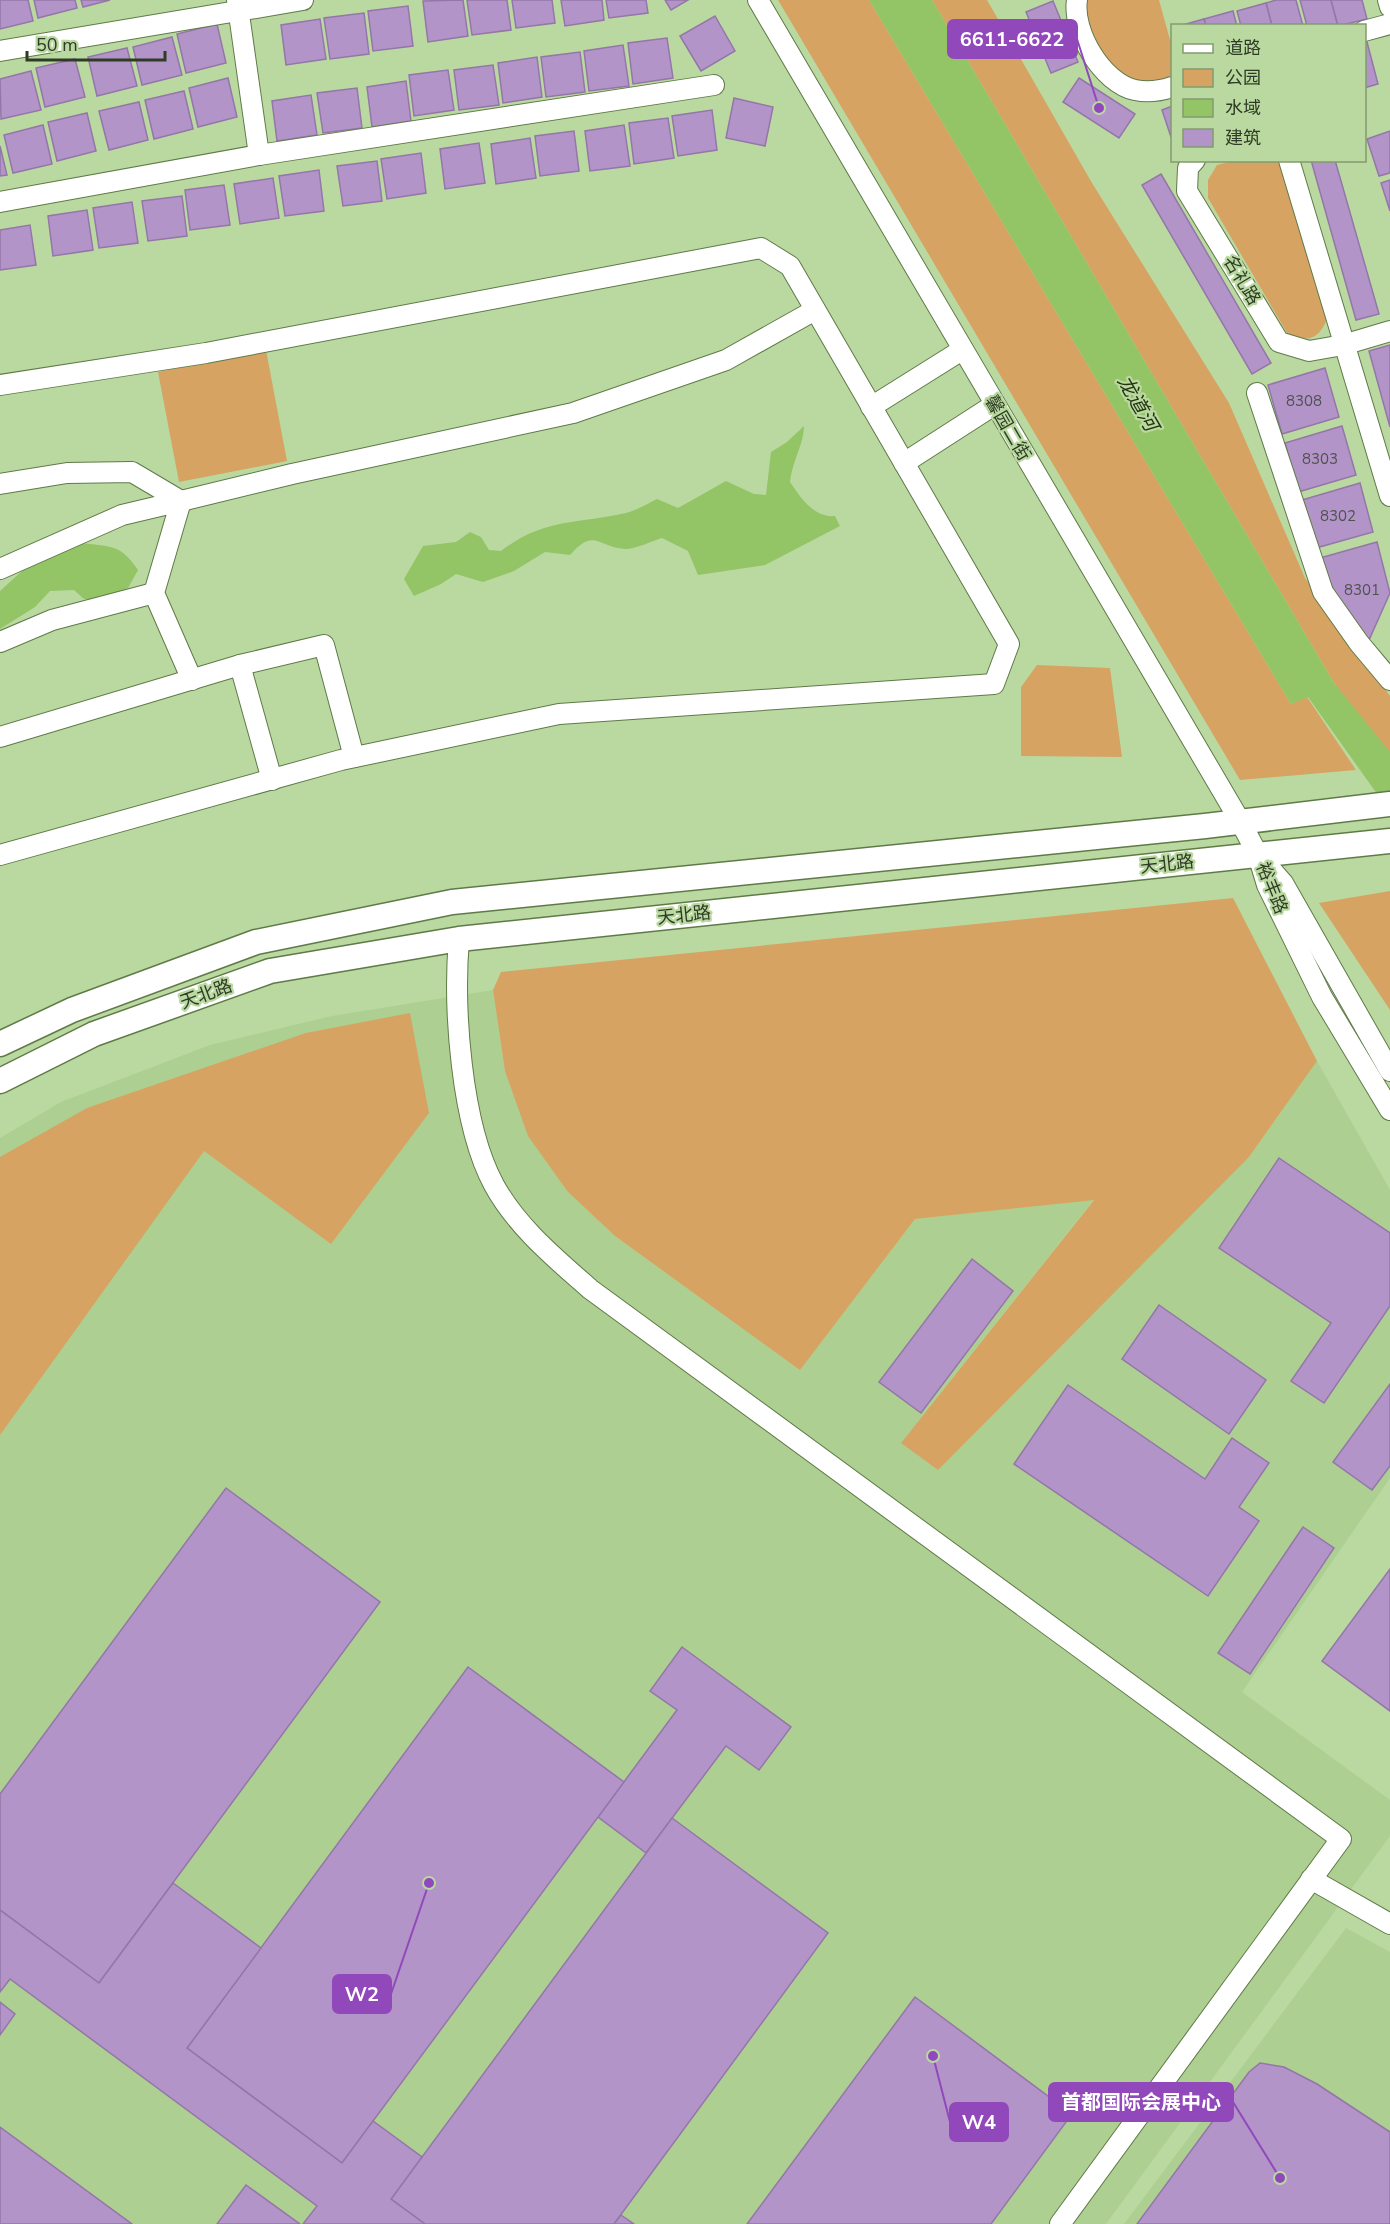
<svg xmlns="http://www.w3.org/2000/svg" width="1390" height="2224" viewBox="0 0 1390 2224" font-family="'Nunito Sans','Noto Sans SC',sans-serif">
	<rect width="100%" height="100%" fill="#bad9a1"/>
	<g fill="#adcf91">
		<polygon points="493,990 505,1071 568,1192 615,1236 800,1369 915,1219 1094,1199 901,1443 1249,1157 1317,1061 1390,1190 1390,1478 1242,1692 1390,1800 1390,1836 1106,2224 0,2224 0,1138 61,1102 210,1045 332,1016"/>
		<polygon points="1346,1928 1390,1952 1390,2224 1124,2224"/>
	</g>
	<g fill="#d7a362">
		<polygon points="778,0 869,0 1291,704 1307,697 1356,770 1240,780"/>
		<polygon points="932,0 987,0 1092,183 1229,403 1305,578 1390,696 1390,754 1334,683"/>
		<polygon points="1077,0 1159,0 1172,47 1172,87 1156,92 1100,65"/>
		<path d="M 1280,160 L 1329,314 C 1321,337 1310,345 1287,333 L 1208,198 L 1208,180 L 1217,165 L 1233,161 Z"/>
		<polygon points="266,350 287,461 179,482 158,372"/>
		<polygon points="1037,665 1110,668 1122,757 1021,756 1021,687"/>
		<polygon points="1390,891 1390,1010 1319,903"/>
		<polygon points="1233,898 1317,1061 1249,1157 938,1470 901,1443 1094,1200 915,1219 800,1370 615,1236 568,1192 528,1136 505,1071 493,990 501,972"/>
		<polygon points="410,1013 429,1113 331,1244 204,1151 0,1435 0,1157 87,1108 306,1033"/>
	</g>
	<g fill="#93c465">
		<polygon points="869,0 932,0 1334,683 1390,752 1390,812 1308,697 1291,704"/>
		<path d="M 804,426 C 804,444 792,461 790,482 C 801,498 814,518 835,516 L 840,526 L 765,565 L 698,575 L 688,551 L 662,538 C 652,541 636,549 625,549 C 598,547 594,527 570,555 L 545,552 L 514,571 L 483,582 L 456,574 L 441,584 L 414,596 L 404,579 L 423,546 L 456,542 L 470,532 L 481,537 L 489,550 L 501,551 C 544,518 577,524 626,513 C 637,510 647,504 657,499 L 678,508 L 726,481 L 754,494 L 766,495 L 771,452 L 787,442 Z"/>
		<path d="M 82,543 C 112,547 120,544 138,570 L 128,588 L 102,599 L 84,599 L 74,590 L 50,591 L 35,607 L 0,629 L 0,591 L 32,562 Z"/>
	</g>
	<g fill="#b394c9" stroke="#9476a8" stroke-width="1.5">
		<polygon points="0,0 28,0 33,21 0,29"/>
		<polygon points="34,0 75,0 77,8 38,18"/>
		<polygon points="81,0 110,0 83,7"/>
		<polygon points="463,0 468,36 428,42 423,1"/>
		<polygon points="467,0 507,0 511,30 472,35"/>
		<polygon points="512,0 552,0 555,23 516,28"/>
		<polygon points="561,0 602,0 604,20 565,26"/>
		<polygon points="606,0 646,0 648,13 609,18"/>
		<polygon points="665,0 688,0 671,10"/>
		<polygon points="1276,0 1296,0 1303,26 1272,26 1266,3"/>
		<polygon points="1300,0 1331,0 1338,26 1307,26"/>
		<polygon points="1331,0 1362,0 1367,19 1338,26"/>
		<polygon points="1053,1 1078,62 1051,73 1026,12"/>
		<polygon points="1266,3 1272,26 1241,26 1237,11"/>
		<polygon points="408,6 413,46 373,51 368,11"/>
		<polygon points="1233,11 1237,26 1206,26 1204,19"/>
		<polygon points="364,13 369,54 330,59 324,18"/>
		<polygon points="715,16 735,51 701,71 680,36"/>
		<polygon points="320,19 326,59 286,65 281,25"/>
		<polygon points="1204,19 1206,26 1179,26"/>
		<polygon points="217,24 226,63 186,73 177,34"/>
		<polygon points="172,37 182,75 142,85 133,47"/>
		<polygon points="667,38 673,78 633,84 628,43"/>
		<polygon points="1367,42 1378,84 1364,88 1364,43"/>
		<polygon points="623,45 629,86 589,91 584,51"/>
		<polygon points="127,48 137,86 97,96 88,57"/>
		<polygon points="580,52 585,92 546,97 541,57"/>
		<polygon points="537,57 542,97 503,103 498,63"/>
		<polygon points="75,59 85,97 45,107 36,68"/>
		<polygon points="493,65 499,105 459,110 454,70"/>
		<polygon points="448,70 454,110 414,116 409,75"/>
		<polygon points="31,71 41,110 1,119 0,79"/>
		<polygon points="228,78 237,117 198,127 189,88"/>
		<polygon points="1079,78 1135,114 1119,138 1063,102"/>
		<polygon points="406,81 411,121 372,127 367,87"/>
		<polygon points="357,88 362,128 323,133 317,93"/>
		<polygon points="184,91 193,129 154,139 145,100"/>
		<polygon points="311,95 317,135 277,141 272,101"/>
		<polygon points="734,98 773,107 765,146 726,138"/>
		<polygon points="139,102 148,140 109,150 99,111"/>
		<polygon points="1172,106 1172,137 1171,137 1162,110"/>
		<polygon points="712,110 717,150 678,156 672,116"/>
		<polygon points="87,113 96,151 57,161 48,122"/>
		<polygon points="668,118 674,158 634,164 629,123"/>
		<polygon points="43,125 52,164 13,173 4,135"/>
		<polygon points="624,125 630,166 590,171 585,131"/>
		<polygon points="574,131 579,171 540,176 535,136"/>
		<polygon points="1390,131 1390,173 1379,176 1367,139"/>
		<polygon points="530,138 536,178 496,184 491,144"/>
		<polygon points="479,143 485,183 445,189 440,149"/>
		<polygon points="0,146 7,175 0,176"/>
		<polygon points="421,153 426,193 387,199 381,159"/>
		<polygon points="1311,160 1335,160 1379,314 1356,320"/>
		<polygon points="377,161 382,201 343,206 337,166"/>
		<polygon points="319,170 324,211 285,216 279,176"/>
		<polygon points="1161,174 1271,363 1252,374 1142,185"/>
		<polygon points="273,178 279,218 240,224 234,184"/>
		<polygon points="1390,180 1390,211 1381,183"/>
		<polygon points="224,185 230,225 190,230 185,190"/>
		<polygon points="182,196 187,236 148,241 142,201"/>
		<polygon points="132,202 138,243 99,248 93,208"/>
		<polygon points="87,210 93,250 53,256 48,216"/>
		<polygon points="30,225 36,265 0,270 0,230"/>
		<polygon points="1390,345 1390,427 1369,351"/>
		<polygon points="1325,368 1339,417 1282,434 1268,385"/>
		<polygon points="1342,426 1356,475 1298,492 1285,443"/>
		<polygon points="1360,483 1373,532 1316,548 1302,500"/>
		<polygon points="1377,542 1390,593 1369,640 1339,604 1320,558"/>
		<polygon points="1279,1158 1390,1233 1390,1306 1324,1403 1291,1381 1331,1323 1219,1248"/>
		<polygon points="972,1259 1013,1291 921,1413 879,1382"/>
		<polygon points="1159,1305 1266,1380 1229,1434 1122,1359"/>
		<polygon points="1390,1384 1390,1466 1372,1490 1333,1462"/>
		<polygon points="1068,1385 1205,1479 1232,1438 1269,1463 1239,1507 1259,1521 1208,1596 1014,1464"/>
		<polygon points="226,1488 380,1602 99,1983 0,1910 0,1794"/>
		<polygon points="1303,1527 1334,1548 1250,1674 1218,1653"/>
		<polygon points="1390,1569 1390,1711 1322,1661"/>
		<polygon points="682,1647 791,1727 759,1770 726,1746 646,1853 598,1817 677,1710 650,1691"/>
		<polygon points="468,1667 624,1782 342,2163 187,2048"/>
		<polygon points="672,1818 828,1933 614,2224 425,2224 391,2199"/>
		<polygon points="173,1883 261,1948 187,2048 342,2163 373,2121 422,2157 391,2199 425,2224 303,2224 317,2206 10,1979 0,1992 0,1910 99,1983"/>
		<polygon points="915,1997 1072,2114 991,2224 747,2224"/>
		<polygon points="0,2002 15,2014 0,2035"/>
		<polygon points="1260,2063 1284,2067 1317,2084 1390,2132 1390,2224 1137,2224 1249,2072"/>
		<polygon points="0,2127 132,2224 0,2224"/>
		<polygon points="246,2185 300,2224 217,2224"/>
		<polygon points="621,2215 634,2224 614,2224"/>
	</g>
	<g fill="none" stroke-linecap="round" stroke-linejoin="round">
		<defs>
			<g id="minor">
				<polyline points="237,0 259,155"/>
				<polyline points="758,0 1240,821 1258,855 1267,885 1322,997 1390,1110"/>
				<path d="M 1077,0 C 1072,31 1102,83 1135,90 C 1149,93 1160,91 1172,87"/>
				<polyline points="1388,0 1390,7"/>
				<polyline points="1364,31 1390,24"/>
				<polyline points="0,51 303,0"/>
				<polyline points="1195,160 1188,168 1187,191 1279,342 1309,351 1343,345 1390,331"/>
				<polyline points="1289,160 1390,496"/>
				<polyline points="0,202 259,155 714,85"/>
				<polyline points="0,385 206,353 761,248 790,266 1009,644 994,684 559,714 341,760 0,855"/>
				<polyline points="1257,393 1323,592 1359,643 1390,680"/>
				<polyline points="871,407 962,350"/>
				<polyline points="904,463 994,405"/>
				<polyline points="0,484 67,473 132,472 181,501 292,474 573,413 726,360 815,310"/>
				<polyline points="0,569 122,515 181,501 154,593 192,680"/>
				<polyline points="0,642 52,620 154,593"/>
				<polyline points="240,665 272,780"/>
				<polyline points="0,737 240,665 324,645 354,757"/>
				<polyline points="1262,859 1283,883 1390,1071"/>
				<path d="M 459,939 C 453,1008 461,1124 494,1185 C 517,1227 555,1258 590,1289 L 1341,1839 L 1060,2224"/>
				<polyline points="1311,1879 1390,1924"/>
			</g>
			<g id="major">
				<polyline points="0,1044 72,1010 256,942 452,902 1205,826 1390,804"/>
				<polyline points="0,1081 94,1034 270,971 459,939 1390,841"/>
			</g>
		</defs>
		<use href="#minor" stroke="#5f7a47" stroke-width="22"/>
		<use href="#major" stroke="#5f7a47" stroke-width="27"/>
		<use href="#minor" stroke="#fff" stroke-width="20"/>
		<use href="#major" stroke="#fff" stroke-width="24"/>
	</g>
	<g text-anchor="middle" stroke-width="4.5" stroke-linejoin="round" paint-order="stroke">
		<g font-size="15" fill="#50524e">
			<text x="1304" y="406">8308</text>
			<text x="1320" y="464">8303</text>
			<text x="1338" y="521">8302</text>
			<text x="1362" y="595">8301</text>
		</g>
		<g font-size="18" fill="#2f3c25" stroke="#bad9a1">
			<text transform="translate(1242 280) rotate(59)" y="6">名礼路</text>
			<text transform="translate(1008 428) rotate(60)" y="6">馨园二街</text>
			<text transform="translate(1167 864) rotate(-6)" y="6">天北路</text>
			<text transform="translate(1272 888) rotate(68)" y="6">裕丰路</text>
			<text transform="translate(684 915) rotate(-6)" y="6">天北路</text>
			<text transform="translate(206 994) rotate(-20)" y="6">天北路</text>
		</g>
		<g font-size="20" font-style="italic" fill="#22350e" stroke="#bad9a1">
			<text transform="translate(1138 403) rotate(60)" y="7">龙道河</text>
		</g>
	</g>
	<path fill="none" stroke="#9148bb" stroke-width="2" d="M1099 108L1077 39M429 1883L391 1994M1280 2178L1233 2102M933 2056L950 2122"/>
	<g fill="#9148bb" stroke="#bad9a1" stroke-width="2">
		<circle cx="1099" cy="108" r="6"/>
		<circle cx="429" cy="1883" r="6"/>
		<circle cx="1280" cy="2178" r="6"/>
		<circle cx="933" cy="2056" r="6"/>
	</g>
	<g fill="#9148bb" stroke="#9148bb" stroke-width="2">
		<rect x="948" y="20" width="129" height="38" rx="6"/>
		<rect x="333" y="1975" width="58" height="38" rx="6"/>
		<rect x="1049" y="2083" width="184" height="38" rx="6"/>
		<rect x="950" y="2103" width="58" height="38" rx="6"/>
	</g>
	<g font-size="20" text-anchor="middle" font-weight="bold" fill="#fff">
		<text x="1012" y="46">6611-6622</text>
		<text x="362" y="2001">W2</text>
		<text x="1141" y="2109">首都国际会展中心</text>
		<text x="979" y="2129">W4</text>
	</g>
	<rect x="1171" y="24" width="195" height="138" fill="#bad9a1" stroke="#829a6f" stroke-width="1.5"/>
	<rect x="1183" y="44" width="30" height="9" fill="#ffffff" stroke="#829a6f" stroke-width="1.5"/>
	<text x="1225" y="54" font-size="18" fill="#2f3c25">道路</text>
	<rect x="1183" y="69" width="30" height="18" fill="#d7a362" stroke="#829a6f" stroke-width="1.5"/>
	<text x="1225" y="84" font-size="18" fill="#2f3c25">公园</text>
	<rect x="1183" y="99" width="30" height="18" fill="#93c465" stroke="#829a6f" stroke-width="1.5"/>
	<text x="1225" y="114" font-size="18" fill="#2f3c25">水域</text>
	<rect x="1183" y="129" width="30" height="18" fill="#b394c9" stroke="#829a6f" stroke-width="1.5"/>
	<text x="1225" y="144" font-size="18" fill="#2f3c25">建筑</text>
	<path d="M27 51v9h138v-9" fill="none" stroke="#2f3c25" stroke-width="3"/>
	<text x="36" y="51" font-size="18" fill="#2f3c25" stroke="#bad9a1" stroke-width="4.5" paint-order="stroke">50 m</text>
</svg>
